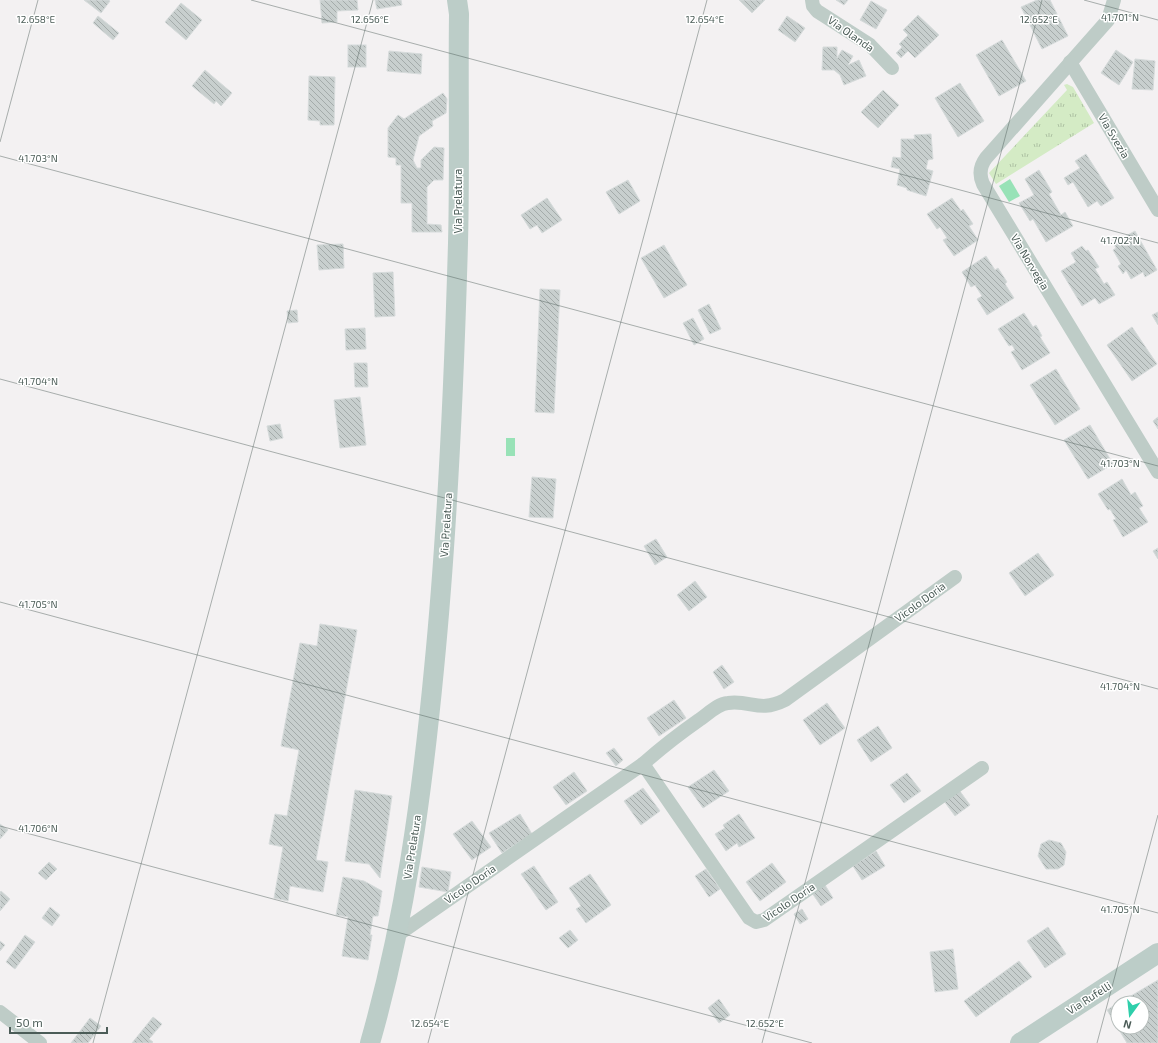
<svg xmlns="http://www.w3.org/2000/svg" width="1158" height="1043" viewBox="0 0 1158 1043" font-family="'Exo 2',sans-serif">
	<defs>
		<pattern id="park-tufts" width="24" height="20" patternUnits="userSpaceOnUse"><rect width="24" height="20" fill="#d4ebc5"/><path d="M3 7l-1-3M5 7V3M7 7l1-3M15 17l-1-3M17 17v-4M19 17l1-3" fill="none" stroke="#aec2a3"/></pattern>
		<pattern id="building-back-hatch" width="6" height="6" patternUnits="userSpaceOnUse"><rect width="6" height="6" fill="#c8cfce"/><path d="M-1 5l2 2M0 0l6 6M5-1l2 2" fill="none" stroke="#a4abaa"/></pattern>
	</defs>
	<rect width="100%" height="100%" fill="#f3f1f2"/>
	<polygon fill="url(#park-tufts)" points="1067,84 1073,87 1094,123 996,184 989,173 1067,90 1064,85"/>
	<g fill="#98e2b7">
		<polygon points="1010,179 1020,196 1009,202 999,186"/>
		<rect x="506" y="438" width="9" height="18"/>
	</g>
	<g fill="url(#building-back-hatch)" stroke="#d6dbdb">
		<polygon points="84,0 108,0 110,1 101,13"/>
		<polygon points="320,0 357,0 358,10 337,11 337,22 322,23"/>
		<polygon points="375,0 401,0 402,5 377,9"/>
		<polygon points="739,0 765,0 752,13"/>
		<polygon points="836,0 848,0 844,5"/>
		<polygon points="1037,0 1050,0 1068,36 1042,49 1021,7"/>
		<polygon points="871,1 887,10 876,29 860,20"/>
		<polygon points="181,3 202,20 186,40 165,22"/>
		<polygon points="918,15 939,35 915,58 908,51 901,58 896,53 902,47 899,44 908,35 903,30"/>
		<polygon points="98,16 119,33 113,40 93,23"/>
		<polygon points="787,16 805,28 795,42 778,30"/>
		<polygon points="1002,40 1026,81 999,96 976,55"/>
		<rect x="348" y="45" width="18" height="22"/>
		<polygon points="823,47 837,47 837,58 842,50 853,56 848,65 859,60 866,76 844,85 840,75 834,70 822,70"/>
		<polygon points="1116,50 1133,62 1119,85 1101,73"/>
		<polygon points="389,51 422,54 421,74 387,71"/>
		<polygon points="1135,59 1155,61 1153,90 1132,89"/>
		<polygon points="205,70 232,93 221,106 216,101 214,104 192,86"/>
		<polygon points="309,76 335,77 334,125 320,125 320,121 308,120"/>
		<polygon points="960,83 984,121 958,137 935,98"/>
		<polygon points="883,90 899,105 878,128 861,112"/>
		<polygon points="443,93 447,99 446,113 432,121 433,126 419,136 413,160 417,168 421,168 421,160 434,147 444,148 443,180 434,180 427,187 427,224 441,225 442,232 412,232 412,203 401,203 401,165 396,165 396,158 388,157 388,128 398,115 404,119"/>
		<polygon points="931,134 933,159 928,160 926,169 933,171 926,196 907,190 907,188 897,185 900,169 891,167 893,157 901,158 901,139 915,139 914,135"/>
		<polygon points="1086,154 1114,198 1101,206 1097,201 1088,207 1073,182 1068,185 1064,178 1080,168 1075,161"/>
		<polygon points="1039,170 1052,192 1049,194 1061,215 1065,212 1073,226 1046,242 1033,219 1030,221 1019,203 1034,195 1025,179"/>
		<polygon points="628,180 640,201 619,214 606,192"/>
		<polygon points="547,198 562,220 542,233 537,225 530,229 521,215"/>
		<polygon points="952,198 961,211 963,209 973,224 969,226 978,240 954,256 943,240 947,238 940,227 937,229 927,214"/>
		<polygon points="1135,231 1157,270 1145,277 1143,272 1131,279 1126,270 1123,274 1118,266 1121,264 1113,250 1116,248 1113,243"/>
		<polygon points="343,244 344,268 319,270 317,245"/>
		<polygon points="664,245 687,285 664,298 641,258"/>
		<polygon points="1082,246 1086,251 1088,250 1099,267 1095,269 1104,284 1107,282 1115,295 1099,304 1095,298 1082,306 1061,271 1076,262 1071,253"/>
		<polygon points="986,256 995,270 998,268 1007,282 1005,284 1014,298 987,315 977,299 982,296 975,285 971,287 962,272"/>
		<polygon points="393,272 395,316 375,317 373,273"/>
		<polygon points="540,289 560,290 554,413 535,412"/>
		<polygon points="709,304 721,329 710,334 698,310"/>
		<polygon points="297,310 298,322 288,323 287,311"/>
		<polygon points="1158,312 1158,325 1152,315"/>
		<polygon points="1024,313 1033,327 1036,325 1042,336 1040,337 1050,353 1022,370 1011,352 1015,350 1012,345 1009,346 998,329"/>
		<polygon points="693,318 704,339 694,345 683,323"/>
		<polygon points="1132,327 1157,364 1132,381 1107,345"/>
		<polygon points="365,328 366,349 346,350 345,329"/>
		<polygon points="354,363 367,363 368,387 355,387"/>
		<polygon points="1056,369 1080,409 1055,425 1030,385"/>
		<polygon points="360,397 366,445 340,448 334,400"/>
		<polygon points="1158,417 1158,429 1153,421"/>
		<polygon points="280,424 283,438 270,441 267,426"/>
		<polygon points="1090,425 1113,464 1088,479 1064,440"/>
		<polygon points="532,477 556,479 553,518 529,517"/>
		<polygon points="1122,479 1131,495 1135,492 1143,506 1139,508 1148,522 1123,537 1113,520 1116,519 1110,509 1108,510 1098,494"/>
		<polygon points="656,539 667,557 655,565 644,546"/>
		<polygon points="1158,548 1158,559 1153,551"/>
		<polygon points="1038,553 1054,575 1025,596 1009,573"/>
		<polygon points="695,581 707,597 689,611 677,595"/>
		<polygon points="320,624 357,630 316,860 328,862 323,892 290,886 288,901 274,898 283,847 269,844 275,814 287,816 299,750 281,746 300,643 317,646"/>
		<polygon points="722,665 734,682 724,689 713,672"/>
		<polygon points="674,700 686,718 659,736 647,718"/>
		<polygon points="827,703 845,728 820,745 803,720"/>
		<polygon points="878,726 892,748 871,762 857,740"/>
		<polygon points="614,748 623,760 616,766 606,753"/>
		<polygon points="714,770 729,791 703,808 688,787"/>
		<polygon points="574,772 587,791 566,805 553,787"/>
		<polygon points="907,773 921,791 904,803 890,785"/>
		<polygon points="643,788 660,811 641,825 624,801"/>
		<polygon points="355,790 392,796 380,878 369,864 345,861"/>
		<polygon points="959,790 970,805 955,816 944,801"/>
		<polygon points="520,814 532,834 502,853 489,833"/>
		<polygon points="739,814 755,838 739,847 737,843 726,851 715,834 725,828 723,825"/>
		<polygon points="472,821 491,847 472,860 453,834"/>
		<polygon points="0,824 8,830 0,839"/>
		<polygon points="1049,840 1061,843 1066,852 1064,865 1058,869 1046,869 1038,856 1041,844"/>
		<polygon points="876,851 885,866 862,880 853,866"/>
		<polygon points="49,862 57,869 46,880 38,873"/>
		<polygon points="772,863 786,882 760,901 746,882"/>
		<polygon points="534,866 558,902 546,910 521,874"/>
		<polygon points="422,867 451,872 448,892 419,887"/>
		<polygon points="706,869 720,889 709,897 695,876"/>
		<polygon points="590,874 611,905 586,923 576,909 581,906 569,888"/>
		<polygon points="343,877 364,881 382,891 378,916 373,916 370,935 372,935 368,960 342,956 348,917 336,915"/>
		<polygon points="825,885 833,898 821,906 812,893"/>
		<polygon points="1,891 10,899 0,911 0,892"/>
		<polygon points="50,907 60,915 52,926 42,918"/>
		<polygon points="802,909 808,919 800,924 794,914"/>
		<polygon points="1048,927 1066,954 1045,968 1027,941"/>
		<polygon points="570,930 578,940 568,948 559,938"/>
		<polygon points="25,935 35,942 15,969 6,962"/>
		<polygon points="0,941 5,945 0,951"/>
		<polygon points="953,949 958,989 935,992 930,952"/>
		<polygon points="1019,961 1032,977 976,1017 964,1001"/>
		<polygon points="1158,980 1158,1043 1127,1043 1107,1010 1118,1003 1118,1027 1142,1027 1142,1003 1119,1003"/>
		<polygon points="719,999 730,1015 719,1023 708,1008"/>
		<polygon points="153,1017 162,1024 149,1039 153,1042 152,1043 132,1043"/>
		<polygon points="90,1018 101,1026 88,1043 71,1043"/>
	</g>
	<g fill="none" stroke-linecap="round" stroke-linejoin="round">
		<g stroke="#beccc7" stroke-width="14">
			<polyline points="812,0 813,6 817,11 870,45 892,68"/>
			<path d="M 1114,0 L 1108,20 L 986,158 C 980,166 979,175 983,184 L 1158,472"/>
			<polyline points="1070,62 1158,210"/>
			<path d="M 643,764 C 661,748 679,734 699,720 C 708,714 717,704 728,703 C 752,700 759,713 785,700 L 955,577"/>
			<polyline points="396,936 643,764 749,918 756,922 764,920 982,768"/>
			<polyline points="0,1012 40,1043"/>
		</g>
		<g stroke="#bccdc8" stroke-width="20">
			<path d="M 370,1043 C 405,921 422,795 434,669 C 448,527 454,385 458,243 C 460,167 458,90 459,14 L 457,0"/>
			<polyline points="1020,1043 1158,953"/>
		</g>
	</g>
	<path fill="none" stroke="#4b5c57" stroke-width="1" stroke-opacity="0.45" d="M 251,0 L 1158,243M 1084,0 L 1158,20M 0,142 L 38,0M 0,156 L 1158,466M 0,379 L 1158,689M 0,602 L 1158,913M 0,826 L 812,1043M 93,1043 L 373,0M 428,1043 L 707,0M 762,1043 L 1042,0M 1097,1043 L 1158,815"/>
	<g text-anchor="middle" stroke-width="3" stroke-linejoin="round" paint-order="stroke">
		<g font-size="11" fill="#4b5c57" stroke="#fff">
			<text transform="translate(851 34) rotate(35)" y="4">Via Olanda</text>
			<text transform="translate(1114 136) rotate(59)" y="4">Via Svezia</text>
			<text transform="translate(458 201) rotate(-90)" y="4">Via Prelatura</text>
			<text transform="translate(1030 262) rotate(59)" y="4">Via Norvegia</text>
			<text transform="translate(446 525) rotate(-86)" y="4">Via Prelatura</text>
			<text transform="translate(920 602) rotate(-36)" y="4">Vicolo Doria</text>
			<text transform="translate(412 847) rotate(-81)" y="4">Via Prelatura</text>
			<text transform="translate(470 884) rotate(-35)" y="4">Vicolo Doria</text>
			<text transform="translate(789 902) rotate(-34)" y="4">Vicolo Doria</text>
			<text transform="translate(1089 998) rotate(-33)" y="4">Via Rufelli</text>
		</g>
	</g>
	<g font-size="10" text-anchor="middle" fill="#4b5c57" stroke="#fff" stroke-width="3" stroke-linejoin="round" paint-order="stroke">
		<text x="1120" y="21">41.701°N</text>
		<text x="36" y="23">12.658°E</text>
		<text x="370" y="23">12.656°E</text>
		<text x="705" y="23">12.654°E</text>
		<text x="1039" y="23">12.652°E</text>
		<text x="38" y="162">41.703°N</text>
		<text x="1120" y="244">41.702°N</text>
		<text x="38" y="385">41.704°N</text>
		<text x="1120" y="467">41.703°N</text>
		<text x="38" y="608">41.705°N</text>
		<text x="1120" y="690">41.704°N</text>
		<text x="38" y="832">41.706°N</text>
		<text x="1120" y="913">41.705°N</text>
		<text x="430" y="1027">12.654°E</text>
		<text x="765" y="1027">12.652°E</text>
	</g>
	<g transform="translate(1130 1015) rotate(195)"><circle r="19" fill="#ffffff" stroke="#b7bebc"/>
	<path d="M0-3L7 15L0 10L-7 15Z" fill="#2fcfab"/>
	<text y="-6" font-size="11" font-weight="bold" text-anchor="middle" fill="#4b5c57">N</text>
	</g>
	<path d="M10 1027v6h97v-6" fill="none" stroke="#4b5c57" stroke-width="2"/>
	<text x="16" y="1027" font-size="12" fill="#4b5c57" stroke="#ffffff" stroke-width="3" paint-order="stroke">50 m</text>
</svg>
